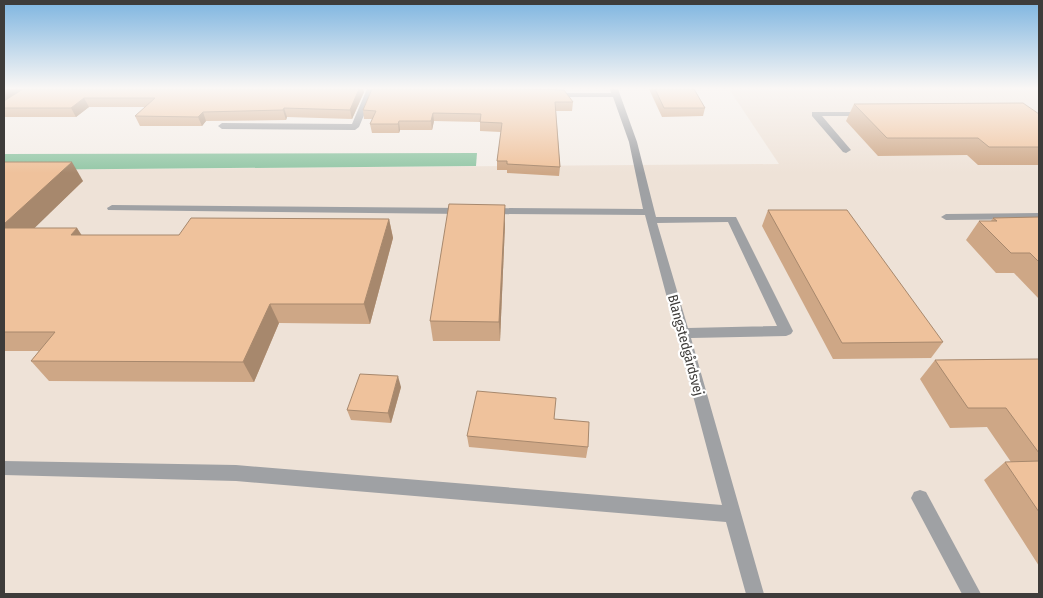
<svg xmlns="http://www.w3.org/2000/svg" width="1043" height="598" viewBox="0 0 1043 598" font-family="'Fira Sans Condensed',sans-serif">
	<rect width="100%" height="100%" fill="#f4eee8"/>
	<polygon fill="#eee2d7" points="729,89 1039,89 1039,594 4,594 4,170 779,164"/>
	<polygon fill="#93c7a6" points="477,153 476,166 4,170 4,154"/>
	<g fill="none" stroke-linecap="round" stroke-linejoin="round">
		<g fill="#9fa1a4" fill-rule="evenodd">
			<polygon points="367,89 375,89 359,127 355,130 222,129 218,126 222,123 352,124"/>
			<path d="M 610,89 L 618,89 L 637,142 L 656,217 L 736,217 L 793,331 L 791,334 L 786,336 L 691,338 L 764,594 L 746,594 L 726,522 L 236,481 L 4,475 L 4,461 L 236,465 L 722,505 L 645,215 L 489,214 L 484,211 L 489,208 L 643,209 L 629,142 L 613,97 L 552,97 L 548,95 L 552,93 L 611,93 ZM 728,222 L 777,326 L 688,328 L 657,223 Z"/>
			<polygon points="812,112 865,112 869,114 865,116 822,116 851,150 846,153 843,152 812,116"/>
			<polygon points="112,205 464,208 469,211 464,214 108,210 107,208"/>
			<polygon points="1039,213 1039,219 946,220 941,217 946,214"/>
			<polygon points="920,490 926,492 981,594 962,594 911,498 914,492"/>
		</g>
	</g>
	<g fill="#cea786">
		<polygon points="4,89 364,92 352,119 287,117 286,120 206,121 202,126 140,126 135,116 145,107 89,107 76,117 4,117"/>
		<polygon points="372,89 557,89 557,90 573,102 572,111 556,111 560,167 559,176 507,173 507,170 497,170 497,161 501,132 480,131 480,122 434,121 432,130 400,130 399,133 372,133 370,124 372,119 364,119 363,110"/>
		<polygon points="649,89 694,89 705,108 703,116 662,117"/>
		<polygon points="854,104 1039,114 1039,165 978,165 967,155 878,156 846,121"/>
		<polygon points="4,162 83,181 34,228 77,228 81,235 179,235 389,219 393,238 370,324 279,323 254,382 49,381 31,361 39,351 4,351"/>
		<polygon points="768,210 943,342 931,358 833,359 762,226"/>
		<polygon points="1039,217 1039,299 1014,273 996,273 966,240 979,221 991,221 993,218"/>
		<polygon points="505,224 500,341 433,341 430,321"/>
		<polygon points="1039,359 1039,566 984,480 1005,462 1011,462 987,427 950,428 920,379 935,360"/>
		<polygon points="401,387 391,423 351,420 347,410"/>
		<polygon points="554,419 588,447 586,458 469,447 467,436"/>
	</g>
	<g fill="#a7886d">
		<polygon points="7,89 26,89 4,104 4,91"/>
		<polygon points="359,89 363,89 364,92 352,119 350,110"/>
		<polygon points="84,98 89,107 76,117 71,108"/>
		<polygon points="284,108 287,117 286,120 283,110"/>
		<polygon points="203,112 206,121 202,126 198,117"/>
		<polygon points="433,113 434,121 432,130 431,121"/>
		<polygon points="399,121 400,130 399,133 398,124"/>
		<polygon points="72,162 83,181 15,247 4,233 4,224"/>
		<polygon points="505,205 505,224 500,341 499,322"/>
		<polygon points="389,219 393,238 370,324 364,304"/>
		<polygon points="77,228 90,248 71,235"/>
		<polygon points="270,304 279,323 254,382 243,362"/>
		<polygon points="398,376 401,387 391,423 388,413"/>
	</g>
	<g fill="#efc29c" stroke="#a7886d">
		<polygon points="23,89 359,89 350,110 284,108 283,110 203,112 198,117 135,116 155,98 84,98 71,108 4,108 4,101"/>
		<polygon points="372,89 521,89 564,90 573,102 555,102 560,167 507,164 507,161 497,161 502,123 480,122 481,114 433,113 431,121 399,121 398,124 370,124 376,111 363,110"/>
		<polygon points="655,89 694,89 705,108 664,108"/>
		<polygon points="1023,103 1039,114 1039,147 989,147 978,138 887,138 854,104"/>
		<polygon points="4,162 72,162 4,224"/>
		<polygon points="449,204 505,205 499,322 430,321"/>
		<polygon points="768,210 847,210 943,342 842,343"/>
		<polygon points="1039,217 1039,262 1030,253 1011,253 979,221 997,221 993,218"/>
		<polygon points="191,218 389,219 364,304 270,304 243,362 31,361 55,332 4,332 4,228 77,228 71,235 179,235"/>
		<polygon points="1039,359 1039,453 1006,408 968,408 935,360"/>
		<polygon points="360,374 398,376 388,413 347,410"/>
		<polygon points="477,391 556,398 554,419 589,422 588,447 467,436"/>
		<polygon points="1039,461 1039,512 1005,462"/>
	</g>
	<linearGradient id="sky" x2="0" y2="1"><stop stop-color="#7eb5e0"/><stop offset="0.51" stop-color="#faf7f5"/><stop offset="1" stop-color="#faf7f5" stop-opacity="0"/></linearGradient>
	<rect width="1043" height="173" fill="url(#sky)"/>
	<g text-anchor="middle" stroke-width="4.5" stroke-linejoin="round" paint-order="stroke">
		<g font-size="14" fill="#3e3c3a" stroke="#fff">
			<text transform="translate(686 345) rotate(75)" y="5">Blangstedgårdsvej</text>
		</g>
	</g>
	<rect width="1043" height="598" fill="none" stroke="#3e3c3a" stroke-width="10"/>
</svg>
